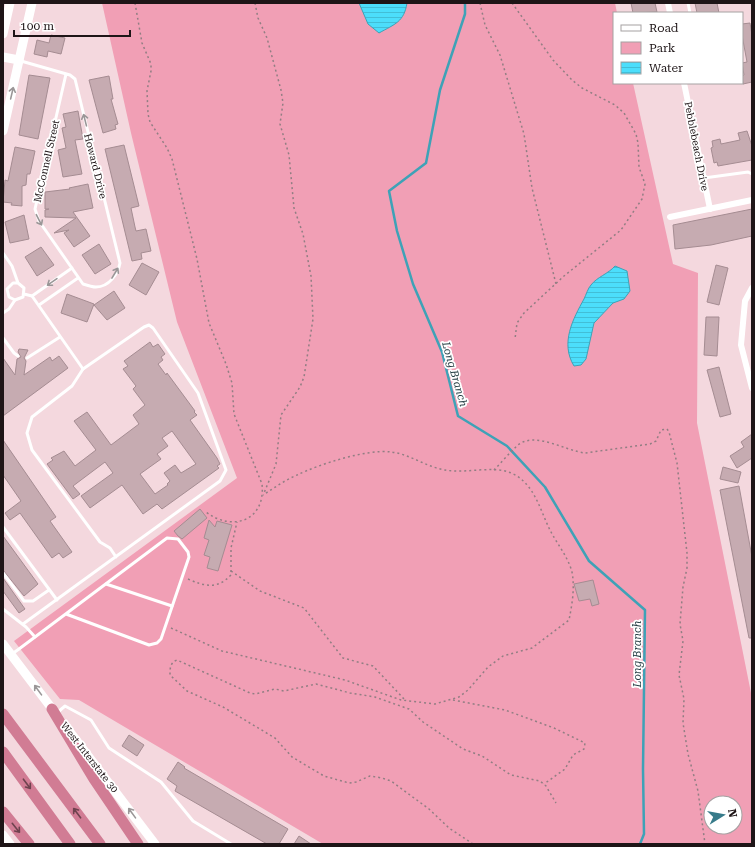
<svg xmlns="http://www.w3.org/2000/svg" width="755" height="847" viewBox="0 0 755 847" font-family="'Roboto Serif',serif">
	<defs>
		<pattern id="water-rules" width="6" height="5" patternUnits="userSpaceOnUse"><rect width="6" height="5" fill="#4cdefb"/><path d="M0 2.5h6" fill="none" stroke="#42bed6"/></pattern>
	</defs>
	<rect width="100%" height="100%" fill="#f4d8de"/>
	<path fill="#f19fb5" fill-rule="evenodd" d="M 102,3 L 615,3 L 617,13 L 614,13 L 614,83 L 633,83 L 673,264 L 698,273 L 697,423 L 752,698 L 752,844 L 323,844 L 79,700 L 60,699 L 14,641 L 237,478 L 177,322 L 131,133 ZM 711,803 L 735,803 L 735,827 L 711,827 Z"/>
	<g fill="url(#water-rules)" stroke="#3ea2b7">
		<path d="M 359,3 L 407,3 C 404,22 395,24 379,33 L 368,24 Z"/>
		<path d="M 615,266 L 627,271 L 630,291 L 624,299 L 613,303 L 594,323 L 586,359 L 581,365 L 574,366 C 560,343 573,319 584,299 C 586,295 588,288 591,285 C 597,277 608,274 615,266 Z"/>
	</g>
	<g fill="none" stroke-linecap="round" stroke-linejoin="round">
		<polyline stroke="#3ea2b7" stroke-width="2.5" points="465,3 465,14 440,90 426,163 389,191 397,231 413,284 442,352 458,416 507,446 545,487 589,561 645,610 643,769 644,834 640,844"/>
	</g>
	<g fill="#c6abb1" stroke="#a58c92" fill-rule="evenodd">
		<polygon points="631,3 655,3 657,12 633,13"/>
		<polygon points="695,3 717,3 719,13 697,13"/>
		<polygon points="750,23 752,35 752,82 743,84 742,76 744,75 742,63 747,62 742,35 742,24"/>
		<polygon points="51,35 65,38 61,54 48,51 47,57 34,54 37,40 49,43"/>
		<polygon points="29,75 50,78 38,139 19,135"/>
		<polygon points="109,76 113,99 111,99 118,124 115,125 116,129 103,133 89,80"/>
		<polygon points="78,111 83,139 75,140 82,174 63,177 58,150 66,148 62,128 66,127 63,114"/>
		<polygon points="747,131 752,146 752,160 718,166 717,162 714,163 711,148 713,147 712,141 720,139 721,144 740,140 738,133"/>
		<polygon points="124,145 139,206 131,208 135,227 136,231 146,229 151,251 141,253 142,259 132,261 105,149"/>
		<polygon points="15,147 35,151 30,174 27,174 26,185 22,186 22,206 11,205 12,203 3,202 5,180 8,181"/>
		<polygon points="88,184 93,208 73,212 90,236 74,247 64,233 69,230 54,233 76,218 45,217 45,210 49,209 45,209 45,192 70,189 69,188"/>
		<polygon points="752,209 752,236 711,245 675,249 673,225"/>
		<polygon points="24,215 29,239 10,243 5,222"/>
		<polygon points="99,244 111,264 95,274 82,255"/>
		<polygon points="41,247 54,265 37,276 25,257"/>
		<polygon points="142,263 159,272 146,295 129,285"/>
		<polygon points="716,265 728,268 719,305 707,302"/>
		<polygon points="114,291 125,308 107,320 94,305"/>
		<polygon points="67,294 94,304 87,322 61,313"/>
		<polygon points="706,317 719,317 717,356 704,355"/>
		<path d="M 150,342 L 153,347 L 158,344 L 165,354 L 161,357 L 163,360 L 158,364 L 166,375 L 167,373 L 195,411 L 194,412 L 197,415 L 190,420 L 217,458 L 220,464 L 217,466 L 219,468 L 162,509 L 157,504 L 143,514 L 122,485 L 90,508 L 81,496 L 113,473 L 105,462 L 73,486 L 80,494 L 73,499 L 47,464 L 53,460 L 51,458 L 64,451 L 75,466 L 96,450 L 74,421 L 87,412 L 111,445 L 139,424 L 133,415 L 145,405 L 133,389 L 136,386 L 123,369 L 128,366 L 124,361 ZM 172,431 L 196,464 L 181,473 L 175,465 L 164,473 L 170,481 L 167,484 L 168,485 L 155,494 L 140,474 L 161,459 L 157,454 L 168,446 L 162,438 Z"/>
		<polygon points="19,349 28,350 24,358 26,361 24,375 50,357 52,361 59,356 68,368 3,416 3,358 15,375 17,359 21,357 18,352"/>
		<polygon points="719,367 731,414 720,417 707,370"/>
		<polygon points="752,434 752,458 737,468 730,456 744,447 741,442"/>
		<polygon points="3,440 56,517 50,521 72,552 63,558 59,553 52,558 20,513 10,520 5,513 21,501 3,475"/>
		<polygon points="723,467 741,472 738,483 720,479"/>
		<polygon points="739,486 752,557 752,638 749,638 720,490"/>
		<polygon points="200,509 207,518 182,539 178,536 174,531"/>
		<polygon points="209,520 215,527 217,521 232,525 218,571 207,568 210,557 204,555 209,540 204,538"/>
		<polygon points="3,536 38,584 24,596 3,570"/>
		<polygon points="3,578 25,609 19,613 3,591"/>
		<polygon points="593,580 599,604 592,606 590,599 579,601 574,584"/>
		<polygon points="129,735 144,745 137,756 122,746"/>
		<polygon points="178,762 185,767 184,768 288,829 279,844 267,844 175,791 177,786 167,779"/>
		<polygon points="299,836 311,844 294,844"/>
	</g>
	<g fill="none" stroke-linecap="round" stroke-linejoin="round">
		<g stroke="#927e83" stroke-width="1.5" stroke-dasharray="2 3" stroke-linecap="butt">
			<path d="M 135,3 L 142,43 L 151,64 L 151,71 L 147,91 L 148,114 L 150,122 L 167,148 L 172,159 L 197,259 L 209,323 L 226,364 L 232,383 L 234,414 L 262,484 C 266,521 232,532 206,512"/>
			<polyline points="255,3 258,18 267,38 281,90 283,103 280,124 289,155 294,208 303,234 311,276 313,319 304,377 300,387 281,415 276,464 264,493"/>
			<polyline points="480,3 485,25 500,55 524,134 532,188 556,284"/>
			<polyline points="512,3 553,60 572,80 582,88 615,105 624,113 636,134 638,143 639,167 645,184 642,199 621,230 564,276 524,313 517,323 515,339"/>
			<path d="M 494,470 C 502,462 510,452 518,445 C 535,431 566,451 585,453 L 650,444 L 656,441 L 661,430 L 667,429 L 669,432 L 677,463 L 687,553 L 687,568 L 683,587 L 680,624 L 683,641 L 679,675 L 684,699 L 683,723 L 688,754 L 698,791 L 705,844"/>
			<polyline points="231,571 260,591 304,608 343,658 373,666 405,700"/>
			<path d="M 188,579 C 204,586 217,590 231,575 L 231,548 L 237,522"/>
			<path d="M 171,628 L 222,651 L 345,680 L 401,700 L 435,704 L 459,697 L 468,690 L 488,667 L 503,656 L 532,648 L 569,620 C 572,605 575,588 572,572 C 568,557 558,545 551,532 C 540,511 535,483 511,473 C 493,465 466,474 445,470 C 426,467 410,454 391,452 C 366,449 320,464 297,475 C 285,480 274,488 263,495"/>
			<polyline points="453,700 505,710 554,728 585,743 584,749 573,755 565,769 544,784"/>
			<path d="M 473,844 L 449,828 L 429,809 L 391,781 L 382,778 L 370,776 L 356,782 L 349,783 L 324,776 L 292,757 L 275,738 L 223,707 L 187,691 L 170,675 C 170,668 170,663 177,660 L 250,693 L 255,694 L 275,689 L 284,691 L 316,684 L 350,693 L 375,697 L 409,709 L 423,722 L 463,749 L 482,756 L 511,775 L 540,781 L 546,786 L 556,803"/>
		</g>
		<g stroke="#fff" stroke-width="3">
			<polyline points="688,3 690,13"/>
			<path d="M 21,61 L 70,75 L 75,79 L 120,263 C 118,274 109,287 96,287 C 92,287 86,285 83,284 L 39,221 L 35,209 L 66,74"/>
			<polyline points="704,178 748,172 752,174"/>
			<polyline points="3,253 12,266 18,283 24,288 23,297 15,300 9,297 7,289 13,283 18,283"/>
			<polyline points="24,294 32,296 83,369"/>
			<polyline points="32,296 72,268"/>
			<polyline points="39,305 78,278"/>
			<polyline points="3,313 9,309 15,300"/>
			<polyline points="3,338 14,353 18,356"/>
			<polyline points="27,358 60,337"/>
			<polyline points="3,527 57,600"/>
			<polyline points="3,573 24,601 33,601 49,590"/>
			<polyline points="106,584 172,606"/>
			<polyline points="3,609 26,627 35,637"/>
			<polyline points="23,624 220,481 226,470 198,393 153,328 149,325 144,327 83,369 72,386 32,417 27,433 32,450 100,542 110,548 116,557"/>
			<polyline points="12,654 19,649 167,538 178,539 188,552 189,557 161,639 157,643 149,645 66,614"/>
			<polyline points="58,712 65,706 91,720 109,748 161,782 193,821 231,844"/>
		</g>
		<g stroke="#fff" stroke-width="6">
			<polyline points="668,3 670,13"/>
			<polyline points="684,83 710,209"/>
			<polyline points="670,217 752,200"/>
			<polyline points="752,288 745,301 741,345 752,388"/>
		</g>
		<g stroke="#fff" stroke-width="9">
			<polyline points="3,34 10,3"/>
			<polyline points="3,57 19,60"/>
			<polyline points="3,131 32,3"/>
			<polyline points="3,644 56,714"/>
			<polyline points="70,732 155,844"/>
			<polyline points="3,835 10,844"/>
		</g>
		<g stroke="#d17c94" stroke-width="11">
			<polyline points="52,709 94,779 138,844"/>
			<polyline points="3,714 100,844"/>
			<polyline points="3,752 70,844"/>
			<polyline points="3,812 29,844"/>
		</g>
	</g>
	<defs><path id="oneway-shaft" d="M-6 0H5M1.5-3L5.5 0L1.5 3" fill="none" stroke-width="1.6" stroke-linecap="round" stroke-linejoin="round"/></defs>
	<g stroke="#9a9697">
		<use href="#oneway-shaft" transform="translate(12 93) rotate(-77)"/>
		<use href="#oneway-shaft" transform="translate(85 120) rotate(-104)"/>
		<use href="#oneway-shaft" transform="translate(39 220) rotate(63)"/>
		<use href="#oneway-shaft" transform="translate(115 273) rotate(-59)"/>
		<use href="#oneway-shaft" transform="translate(52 282) rotate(145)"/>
		<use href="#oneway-shaft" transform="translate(38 690) rotate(-126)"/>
		<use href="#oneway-shaft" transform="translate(132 813) rotate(-126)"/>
	</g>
	<g stroke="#6f434f">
		<use href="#oneway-shaft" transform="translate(27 784) rotate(53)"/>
		<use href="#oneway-shaft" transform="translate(77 813) rotate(-127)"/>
		<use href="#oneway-shaft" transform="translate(16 828) rotate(51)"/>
	</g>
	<g text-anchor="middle" stroke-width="3.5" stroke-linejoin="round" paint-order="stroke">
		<g font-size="10" fill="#1e1517" stroke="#fff">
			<text transform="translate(697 146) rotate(79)" y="4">Pebblebeach Drive</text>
			<text transform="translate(46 161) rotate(-77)" y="4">McConnell Street</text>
			<text transform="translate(96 166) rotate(76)" y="4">Howard Drive</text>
			<text transform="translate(90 757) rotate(52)" y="4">West Interstate 30</text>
		</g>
		<g font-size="11" font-style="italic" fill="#253d43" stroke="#fff">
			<text transform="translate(455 374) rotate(74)" y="4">Long Branch</text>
			<text transform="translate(637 654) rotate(-90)" y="4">Long Branch</text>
		</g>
	</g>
	<rect width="755" height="847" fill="none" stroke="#1e1517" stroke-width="8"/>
	<rect x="613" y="12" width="130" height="72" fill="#ffffff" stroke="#a5a1a2"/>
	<rect x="621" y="25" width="20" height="6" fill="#ffffff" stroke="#a5a1a2"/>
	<text x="649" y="32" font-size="12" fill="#1e1517">Road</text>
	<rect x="621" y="42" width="20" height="12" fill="#f19fb5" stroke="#a5a1a2"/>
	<text x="649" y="52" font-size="12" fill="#1e1517">Park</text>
	<rect x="621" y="62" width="20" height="12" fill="url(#water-rules)" stroke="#a5a1a2"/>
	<text x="649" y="72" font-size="12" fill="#1e1517">Water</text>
	<g transform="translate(723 815) rotate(79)"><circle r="19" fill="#ffffff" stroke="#a5a1a2"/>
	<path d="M0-3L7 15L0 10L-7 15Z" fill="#377b8a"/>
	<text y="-6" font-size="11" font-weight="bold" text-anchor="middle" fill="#1e1517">N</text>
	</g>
	<path d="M14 30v6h116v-6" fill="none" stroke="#1e1517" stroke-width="2"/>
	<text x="20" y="30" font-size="12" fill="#1e1517" stroke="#ffffff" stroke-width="3" paint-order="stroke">100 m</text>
</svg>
